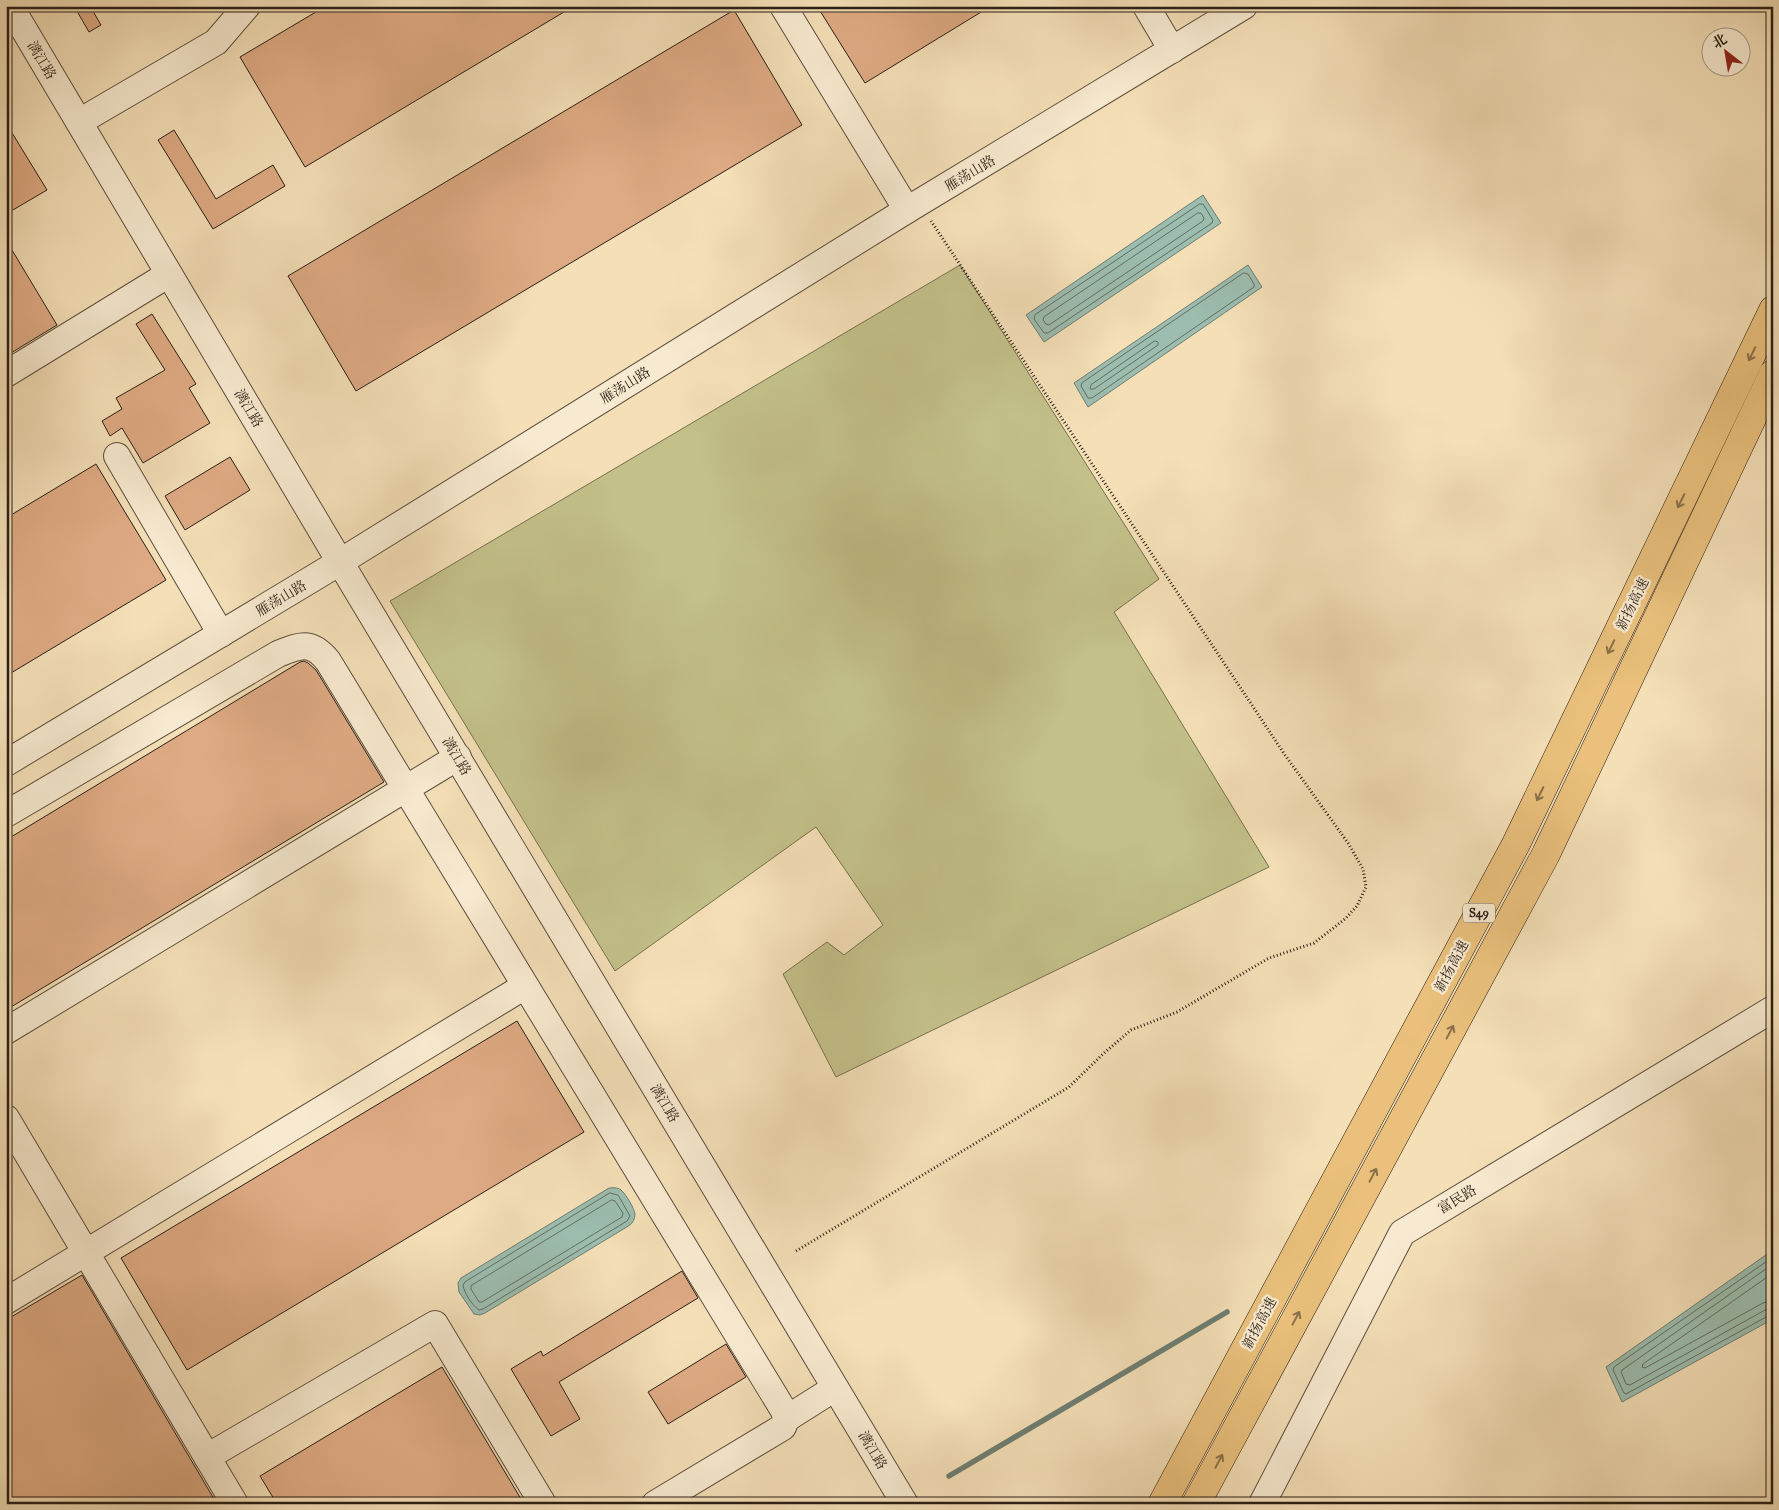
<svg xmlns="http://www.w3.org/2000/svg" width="1779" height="1510" viewBox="0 0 1779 1510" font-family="'IM FELL Great Primer','Noto Serif SC',serif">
	<rect width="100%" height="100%" fill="#f4dfb7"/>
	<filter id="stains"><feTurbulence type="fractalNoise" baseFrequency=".004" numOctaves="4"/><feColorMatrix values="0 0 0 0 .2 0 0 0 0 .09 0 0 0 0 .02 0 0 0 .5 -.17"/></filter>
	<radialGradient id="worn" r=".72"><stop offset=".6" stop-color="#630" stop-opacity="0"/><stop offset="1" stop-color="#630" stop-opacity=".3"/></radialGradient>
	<polygon fill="#c3c089" stroke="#767050" points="960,265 1159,579 1114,612 1269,867 836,1077 783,974 827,942 844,955 883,925 816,827 615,971 390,601"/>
	<g fill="#9cbdaf" stroke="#6e7e72">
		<polygon points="1203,195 1221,223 1044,342 1026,315"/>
		<polygon points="1248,265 1262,287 1088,407 1074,383"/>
		<path d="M 609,1188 C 613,1188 617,1187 621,1190 C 626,1194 634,1208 635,1214 C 635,1219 633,1222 630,1225 L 485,1313 L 480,1315 L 474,1314 L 459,1292 L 458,1283 L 461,1278 Z"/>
		<polygon points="1773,1250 1773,1319 1622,1402 1606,1367"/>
	</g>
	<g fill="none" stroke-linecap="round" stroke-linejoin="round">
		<g stroke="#636e62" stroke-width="1">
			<polygon points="1200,204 1203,204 1213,220 1212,223 1048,333 1044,333 1034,319 1035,315"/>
			<polygon points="1198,213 1201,213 1204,218 1203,221 1049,325 1046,324 1043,320 1044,317"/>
			<polygon points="1244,273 1248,274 1254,284 1254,287 1092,398 1088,398 1081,386 1082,383"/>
			<polygon points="1155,341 1158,342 1158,345 1094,389 1090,389 1091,385"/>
			<path d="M 610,1193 L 618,1195 L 630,1216 L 627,1221 L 483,1309 L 479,1310 C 472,1305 464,1293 463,1285 L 465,1282 Z"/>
			<polygon points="612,1200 615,1201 623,1213 622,1217 482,1302 479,1302 471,1289 471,1286"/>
			<polyline points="1773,1257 1614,1367 1613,1370 1624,1393 1626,1394 1768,1316 1773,1315"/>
			<polyline points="1773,1264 1622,1370 1621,1372 1626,1384 1630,1385 1765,1310 1773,1309"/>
			<polyline points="1773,1273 1643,1364 1642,1367 1645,1368 1763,1303 1773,1301"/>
		</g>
		<polyline stroke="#6e7e72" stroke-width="5.5" points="949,1476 1227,1312"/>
	</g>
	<g fill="#deaa83" stroke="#2a1f16">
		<polygon points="74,6 90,6 101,25 89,32"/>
		<polygon points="326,6 574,6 305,167 240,57"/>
		<polygon points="817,6 991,6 865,83"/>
		<polygon points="734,10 802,125 356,391 288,276"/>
		<polygon points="6,123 47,190 6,214"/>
		<polygon points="174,130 216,199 273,165 285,186 213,229 158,140"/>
		<polygon points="6,240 57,325 6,356"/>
		<polygon points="152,314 196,384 189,388 210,423 143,463 122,428 110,436 102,421 122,409 116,398 165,370 136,324"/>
		<polygon points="230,457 250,490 185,530 165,496"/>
		<polygon points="96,464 166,580 6,676 6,518"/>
		<polygon points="304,661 308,663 316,670 384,782 6,1010 6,840 300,662"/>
		<polygon points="517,1021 584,1132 187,1370 121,1258"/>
		<polygon points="682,1271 698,1298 559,1382 580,1419 551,1436 511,1369 541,1351 543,1356"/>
		<polygon points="82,1275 194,1465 217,1504 6,1504 6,1320"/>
		<polygon points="726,1344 746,1377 668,1424 648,1392"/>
		<polygon points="442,1367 524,1504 277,1504 260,1476"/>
	</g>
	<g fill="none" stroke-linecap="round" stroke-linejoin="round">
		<defs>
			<g id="minor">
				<polyline points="10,6 340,562 905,1504"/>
				<polyline points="783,6 907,210"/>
				<polyline points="1146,6 1172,50"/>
				<polyline points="79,122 216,42 247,6"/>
				<polyline points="6,374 169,274"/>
				<polyline points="117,456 221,634"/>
				<polyline points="6,763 340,562 907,210 1244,6"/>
				<path d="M 6,814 L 278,654 C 300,645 311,640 328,661 L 784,1411 L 786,1419 L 783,1427 L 655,1504"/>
				<polyline points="6,1031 458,757"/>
				<polyline points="6,1118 235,1504"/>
				<polyline points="6,1301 525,986"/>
				<polyline points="786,1419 835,1388"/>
				<polyline points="207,1457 435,1324 543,1504"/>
				<polyline points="1262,1504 1402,1233 1773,1009"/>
			</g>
			<g id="highway">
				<polyline points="1162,1504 1516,844 1773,310"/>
				<polyline points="1196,1504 1546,854 1773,374"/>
			</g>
		</defs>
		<use href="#minor" stroke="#5c4f3e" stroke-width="28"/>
		<use href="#highway" stroke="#2a1f16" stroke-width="29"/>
		<polyline stroke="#2a1f16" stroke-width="3" stroke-dasharray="1 2.5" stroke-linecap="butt" points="796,1251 1069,1087 1103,1054 1131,1030 1177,1012 1269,958 1314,943 1345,919 1357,906 1366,887 1363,869 1348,843 1285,755 931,221"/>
		<use href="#minor" stroke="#f8ead0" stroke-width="26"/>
		<use href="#highway" stroke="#eac07c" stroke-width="28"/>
	</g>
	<defs><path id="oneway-shaft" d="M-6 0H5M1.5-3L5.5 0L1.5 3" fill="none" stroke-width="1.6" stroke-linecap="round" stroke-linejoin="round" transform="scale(1.25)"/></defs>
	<g stroke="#8a7049">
		<use href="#oneway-shaft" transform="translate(1752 354) rotate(116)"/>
		<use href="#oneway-shaft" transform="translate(1681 501) rotate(116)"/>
		<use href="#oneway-shaft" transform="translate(1611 647) rotate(116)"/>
		<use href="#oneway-shaft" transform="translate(1540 794) rotate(116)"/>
		<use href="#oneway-shaft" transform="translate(1450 1032) rotate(-62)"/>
		<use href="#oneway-shaft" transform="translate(1373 1175) rotate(-62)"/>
		<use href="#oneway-shaft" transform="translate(1296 1318) rotate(-62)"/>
		<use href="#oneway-shaft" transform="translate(1219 1461) rotate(-62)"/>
	</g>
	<g text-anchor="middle" stroke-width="4.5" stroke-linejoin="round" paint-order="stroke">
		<rect fill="#f8ead0" stroke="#685c4e" stroke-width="1" x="1463" y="903.5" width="32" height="19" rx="4"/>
		<g font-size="12" font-weight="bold" fill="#2a1f16">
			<text x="1479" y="917">S49</text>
		</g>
		<g font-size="14" fill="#2a1f16" stroke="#f8ead0">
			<text transform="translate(42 60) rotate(59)" y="5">漓江路</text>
			<text transform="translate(970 173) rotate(-31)" y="5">雁荡山路</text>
			<text transform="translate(625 385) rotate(-32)" y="5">雁荡山路</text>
			<text transform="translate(249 408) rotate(59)" y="5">漓江路</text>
			<text transform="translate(281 598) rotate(-31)" y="5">雁荡山路</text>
			<text transform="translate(1632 604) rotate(-64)" y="5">新扬高速</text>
			<text transform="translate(457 756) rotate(59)" y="5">漓江路</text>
			<text transform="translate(1451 966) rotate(-62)" y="5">新扬高速</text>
			<text transform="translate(665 1103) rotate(59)" y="5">漓江路</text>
			<text transform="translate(1457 1199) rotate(-31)" y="5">富民路</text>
			<text transform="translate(1259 1323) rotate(-62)" y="5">新扬高速</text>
			<text transform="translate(873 1450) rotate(59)" y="5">漓江路</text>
		</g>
	</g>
	<rect width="1779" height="1510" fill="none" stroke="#f4dfb7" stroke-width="25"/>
	<rect x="8" y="8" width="1764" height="1495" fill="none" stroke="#2a1f16" stroke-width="2.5"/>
	<rect x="12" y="12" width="1754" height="1485" fill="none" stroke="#2a1f16"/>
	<g transform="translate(1726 52) rotate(329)"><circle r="24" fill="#f8ead0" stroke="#a69986"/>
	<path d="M0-4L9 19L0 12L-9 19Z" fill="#8f2418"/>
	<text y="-8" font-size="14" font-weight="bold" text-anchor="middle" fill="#2a1f16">北</text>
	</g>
	<rect width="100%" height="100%" filter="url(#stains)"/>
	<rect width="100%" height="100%" fill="url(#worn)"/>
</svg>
